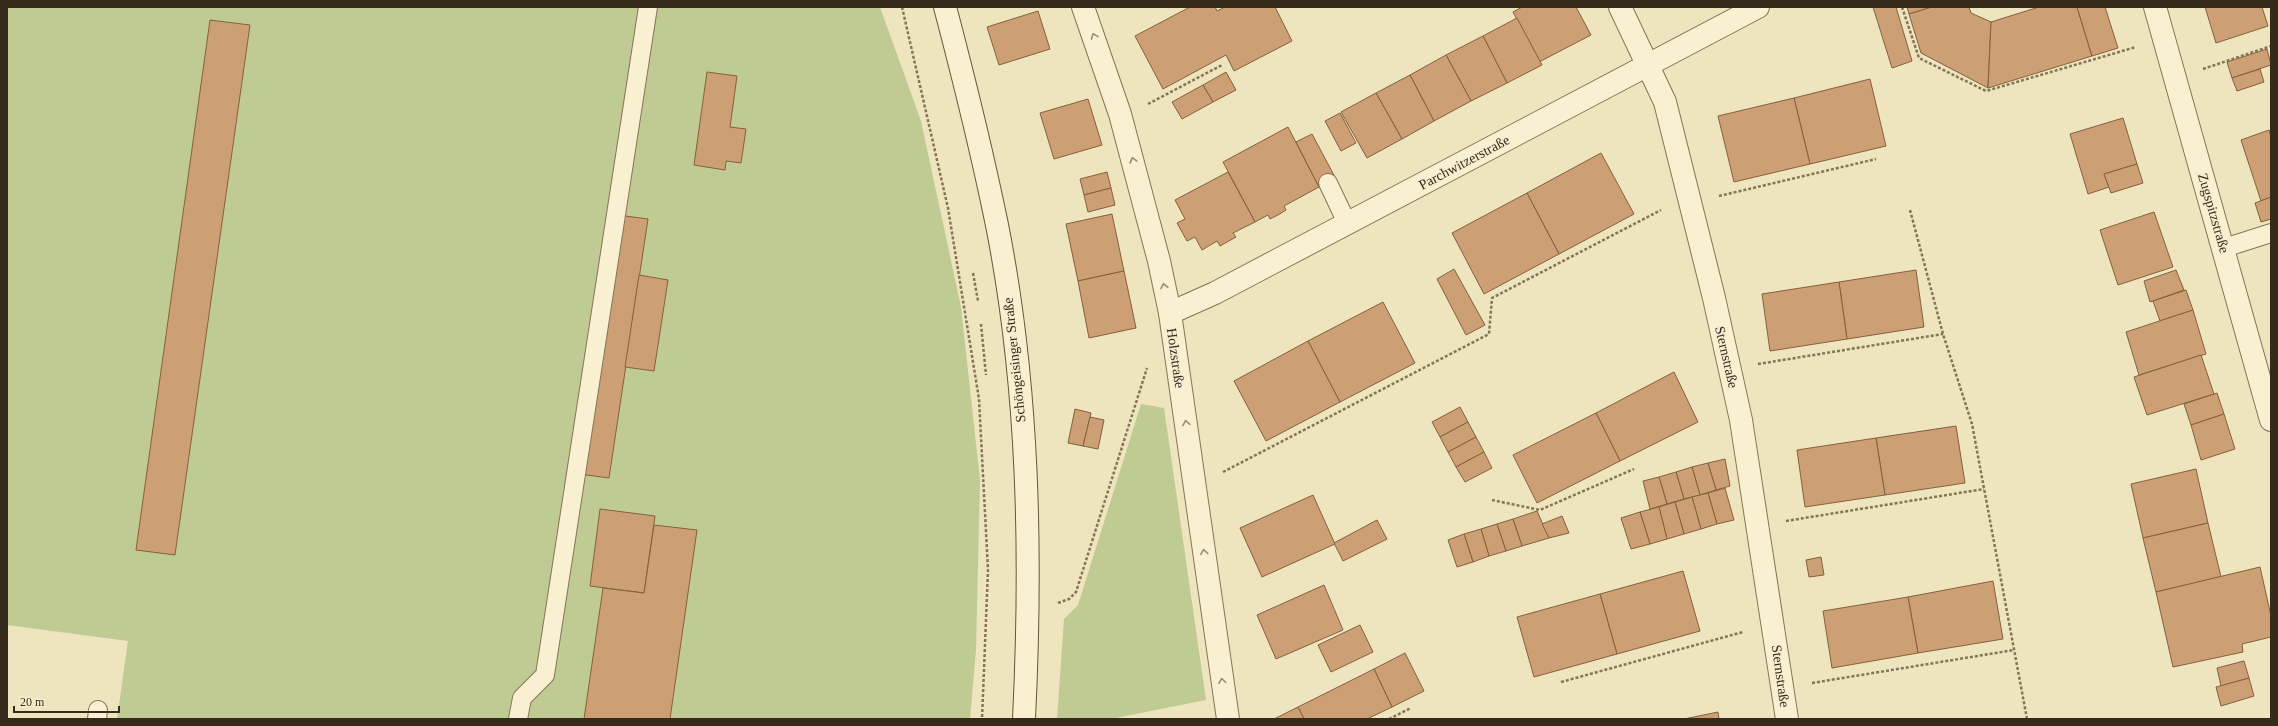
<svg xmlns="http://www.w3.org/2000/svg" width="2278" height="726" viewBox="0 0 2278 726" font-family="Georgia,serif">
	<rect width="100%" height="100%" fill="#eee4be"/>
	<g fill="#c0cb93">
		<polygon points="7,7 880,7 921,121 961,307 980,480 976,650 970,719 117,719 128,641 7,625"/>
		<polygon points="1141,404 1164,408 1206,700 1111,719 1057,719 1064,619 1078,605"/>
	</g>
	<g fill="#cca074" stroke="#85603d">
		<polygon points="1190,7 1215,7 1217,11 1225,7 1275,7 1292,41 1234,71 1226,55 1163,89 1135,36"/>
		<polygon points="1522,7 1576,7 1591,35 1539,62 1513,12"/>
		<polygon points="1873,7 1896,7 1912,61 1892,68"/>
		<polygon points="1907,7 1932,7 1909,14"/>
		<polygon points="1932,7 1969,7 1971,13 1991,22 1988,88 1921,53 1909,14"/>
		<polygon points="2039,7 2077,7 2092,56 1988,88 1991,22"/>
		<polygon points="2077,7 2105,7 2118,48 2092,56"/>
		<polygon points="2205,7 2262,7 2268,26 2216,43"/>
		<polygon points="1038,11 1050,49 999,65 987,27"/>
		<polygon points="1517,18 1542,65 1507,83 1483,36"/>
		<polygon points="210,20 250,25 175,555 136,550"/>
		<polygon points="1483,36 1507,83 1471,101 1446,55"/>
		<polygon points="2267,49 2271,65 2232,78 2227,62"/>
		<polygon points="1446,55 1471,101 1434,121 1410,75"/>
		<polygon points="2260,69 2264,82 2237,91 2232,78"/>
		<polygon points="707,72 737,76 730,127 746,129 741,163 726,161 725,170 694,165"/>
		<polygon points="1226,72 1236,90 1213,102 1203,85"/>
		<polygon points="1410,75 1434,121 1402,139 1376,93"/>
		<polygon points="1870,79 1886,146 1810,164 1794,98"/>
		<polygon points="1203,85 1213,102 1182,119 1172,102"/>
		<polygon points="1376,93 1402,139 1367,158 1341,112"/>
		<polygon points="1794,98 1810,164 1734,182 1718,116"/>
		<polygon points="1088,99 1102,145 1054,159 1040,113"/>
		<polygon points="1340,113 1356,143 1341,151 1325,121"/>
		<polygon points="2123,118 2137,164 2104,174 2109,187 2088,194 2070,134"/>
		<polygon points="1288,127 1319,187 1284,206 1286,210 1278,215 1270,219 1268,215 1255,222 1223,162"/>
		<polygon points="2269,130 2271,137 2271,197 2261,201 2241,140"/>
		<polygon points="1312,134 1336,179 1319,187 1296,142"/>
		<polygon points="1601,153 1634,214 1559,254 1527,193"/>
		<polygon points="2137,164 2143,183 2111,193 2104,174"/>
		<polygon points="1107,172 1111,188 1084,195 1080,179"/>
		<polygon points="1228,172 1255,222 1233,233 1236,237 1220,246 1217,241 1202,250 1195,237 1187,241 1177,223 1185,219 1175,200"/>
		<polygon points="1111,188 1115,205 1088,212 1084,195"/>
		<polygon points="1527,193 1559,254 1484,294 1452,233"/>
		<polygon points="2271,197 2271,219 2261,222 2255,203"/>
		<polygon points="2154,212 2173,267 2118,285 2100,230"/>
		<polygon points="1112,214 1124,271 1078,281 1066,224"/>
		<polygon points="618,215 648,219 609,478 579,474"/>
		<polygon points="1454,269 1485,325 1466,335 1437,279"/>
		<polygon points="1916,270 1924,327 1847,339 1839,282"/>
		<polygon points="2176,270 2184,290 2150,302 2144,281"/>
		<polygon points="1124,271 1136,328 1089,338 1078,281"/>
		<polygon points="639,275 668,280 654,371 625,367"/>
		<polygon points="1839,282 1847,339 1770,351 1762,294"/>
		<polygon points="2186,290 2193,310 2160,321 2153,301"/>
		<polygon points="1383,302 1415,363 1340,402 1308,341"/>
		<polygon points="2193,310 2206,354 2139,375 2126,332"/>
		<polygon points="1308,341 1340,402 1266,441 1234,381"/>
		<polygon points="2201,355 2214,394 2147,415 2134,377"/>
		<polygon points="1674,372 1698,422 1620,461 1596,413"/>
		<polygon points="2217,393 2224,414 2191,425 2184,404"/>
		<polygon points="1460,407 1468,422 1440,437 1432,422"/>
		<polygon points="1075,409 1091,413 1083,446 1068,443"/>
		<polygon points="1596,413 1620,461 1537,503 1513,455"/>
		<polygon points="2224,414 2235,449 2201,460 2191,425"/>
		<polygon points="1090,417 1104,420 1098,449 1083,446"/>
		<polygon points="1468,422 1476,437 1448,452 1440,437"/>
		<polygon points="1956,426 1965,483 1885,495 1876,438"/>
		<polygon points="1476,437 1484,452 1456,467 1448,452"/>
		<polygon points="1876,438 1885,495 1805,507 1797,450"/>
		<polygon points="1484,452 1492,468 1465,482 1456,467"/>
		<polygon points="1725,459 1730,486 1716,490 1708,463"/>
		<polygon points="1708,463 1716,490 1700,495 1692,467"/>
		<polygon points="1692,467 1700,495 1684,499 1676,472"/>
		<polygon points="2196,469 2208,523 2143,538 2131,484"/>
		<polygon points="1676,472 1684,499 1667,504 1659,477"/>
		<polygon points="1659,477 1667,504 1650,509 1643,481"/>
		<polygon points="1725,488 1734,520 1717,524 1708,493"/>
		<polygon points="1708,493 1717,524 1701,529 1692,497"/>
		<polygon points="1313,495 1335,544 1262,577 1240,528"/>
		<polygon points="1692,497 1701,529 1684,534 1675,502"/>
		<polygon points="1675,502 1684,534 1667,539 1659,507"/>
		<polygon points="1659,507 1667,539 1650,544 1640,512"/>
		<polygon points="600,509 655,516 644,593 590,586"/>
		<polygon points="1537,511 1549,538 1522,546 1513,519"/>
		<polygon points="1640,512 1650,544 1631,549 1621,518"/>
		<polygon points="1562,516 1569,533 1549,538 1542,524"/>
		<polygon points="1513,519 1522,546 1506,551 1497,524"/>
		<polygon points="1377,520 1387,539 1343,561 1334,543"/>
		<polygon points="2208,523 2221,577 2156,592 2143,538"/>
		<polygon points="1497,524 1506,551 1489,556 1481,529"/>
		<polygon points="654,525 697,530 670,719 584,719 603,588 644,593"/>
		<polygon points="1481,529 1489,556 1473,562 1464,534"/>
		<polygon points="1464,534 1473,562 1457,567 1448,540"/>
		<polygon points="1821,557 1824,575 1809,577 1806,560"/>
		<polygon points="2260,567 2271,616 2271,637 2242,644 2243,652 2173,667 2156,592"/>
		<polygon points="1683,571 1700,631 1617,654 1600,594"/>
		<polygon points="1993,581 2003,639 1918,653 1908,597"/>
		<polygon points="1324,585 1343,630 1276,659 1257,615"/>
		<polygon points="1600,594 1617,654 1534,677 1517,617"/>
		<polygon points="1908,597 1918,653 1832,668 1823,611"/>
		<polygon points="1360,625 1373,652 1331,672 1318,645"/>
		<polygon points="1405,653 1424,691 1392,707 1374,669"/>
		<polygon points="2244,661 2249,678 2221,686 2217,668"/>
		<polygon points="1374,669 1392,707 1367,719 1304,719 1298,707"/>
		<polygon points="2249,678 2254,696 2221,706 2216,687"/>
		<polygon points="1298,707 1304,719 1274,719"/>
		<polygon points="1718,712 1719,719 1684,719"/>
	</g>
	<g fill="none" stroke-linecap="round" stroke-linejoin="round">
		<defs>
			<g id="lane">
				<polyline points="1328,183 1347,223"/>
				<polyline points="2224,248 2271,233"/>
				<polyline points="97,719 98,710"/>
				<polyline points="518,719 522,698 545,675 648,7"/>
			</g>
			<g id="street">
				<polyline points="1083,7 1120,114 1159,261 1170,313 1228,719"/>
				<polyline points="1620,7 1665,102 1714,298 1741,420 1787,719"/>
				<polyline points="2155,7 2271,420"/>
				<polyline points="1170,313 1215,293 1758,7"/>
			</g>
			<path id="secondary" d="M 945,7 C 964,79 982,152 997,225 C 1029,387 1032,555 1024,719"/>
		</defs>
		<use href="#lane" stroke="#867457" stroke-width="20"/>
		<use href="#street" stroke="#867457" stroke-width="24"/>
		<use href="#secondary" stroke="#68553a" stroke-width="24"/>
		<g stroke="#867457" stroke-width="2.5" stroke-dasharray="3 2" stroke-linecap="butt">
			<polyline points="902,7 948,208 979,399 988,570 982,719"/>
			<polyline points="1902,7 1919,58 1986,91 2136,47"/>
			<polyline points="2203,69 2271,46"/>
			<polyline points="1148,104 1222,65"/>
			<polyline points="1719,196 1876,159"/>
			<polyline points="1910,210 1943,334 1972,424 2027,719"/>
			<polyline points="973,273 978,301"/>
			<polyline points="981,324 986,375"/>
			<polyline points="1758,364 1943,334"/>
			<polyline points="1223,472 1489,334 1492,298 1661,210"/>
			<polyline points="1492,500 1540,510 1634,469"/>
			<polyline points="1786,521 1984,489"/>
			<polyline points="1058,603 1069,599 1076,592 1147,368"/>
			<polyline points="1561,682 1743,632"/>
			<polyline points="1812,683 2014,650"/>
			<polyline points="1389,719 1411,708"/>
		</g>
		<use href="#lane" stroke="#f9f0d1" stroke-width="18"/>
		<use href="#street" stroke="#f9f0d1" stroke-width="22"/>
		<use href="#secondary" stroke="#f9f0d1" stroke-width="22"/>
	</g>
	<defs><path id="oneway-chevron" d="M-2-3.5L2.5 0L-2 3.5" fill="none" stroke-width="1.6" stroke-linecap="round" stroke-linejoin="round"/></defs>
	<g stroke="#978d76">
		<use href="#oneway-chevron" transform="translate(1094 36) rotate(-110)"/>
		<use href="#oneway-chevron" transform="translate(1133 160) rotate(-105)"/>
		<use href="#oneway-chevron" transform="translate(1164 286) rotate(-101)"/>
		<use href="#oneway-chevron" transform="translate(1186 423) rotate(-99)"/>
		<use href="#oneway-chevron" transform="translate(1204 552) rotate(-97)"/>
		<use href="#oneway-chevron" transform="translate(1222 681) rotate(-98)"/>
	</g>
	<g text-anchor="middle" stroke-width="3" stroke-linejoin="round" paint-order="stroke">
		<g font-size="14" fill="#352a1c" stroke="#f5edce">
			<text transform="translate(1464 162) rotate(-28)" y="5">Parchwitzerstraße</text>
			<text transform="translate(2214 213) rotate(74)" y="5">Zugspitzstraße</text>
			<text transform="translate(1727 357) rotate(77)" y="5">Sternstraße</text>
			<text transform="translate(1176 358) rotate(82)" y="5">Holzstraße</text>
			<text transform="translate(1014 360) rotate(-96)" y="5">Schöngeisinger Straße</text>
			<text transform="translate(1781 676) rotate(82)" y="5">Sternstraße</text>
		</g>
	</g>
	<rect width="2278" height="726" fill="none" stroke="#352a1c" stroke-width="16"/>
	<path d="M14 706v6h105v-6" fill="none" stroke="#352a1c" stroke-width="2"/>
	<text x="20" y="706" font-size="12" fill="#352a1c" stroke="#f5edce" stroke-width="3" paint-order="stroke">20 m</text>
</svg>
